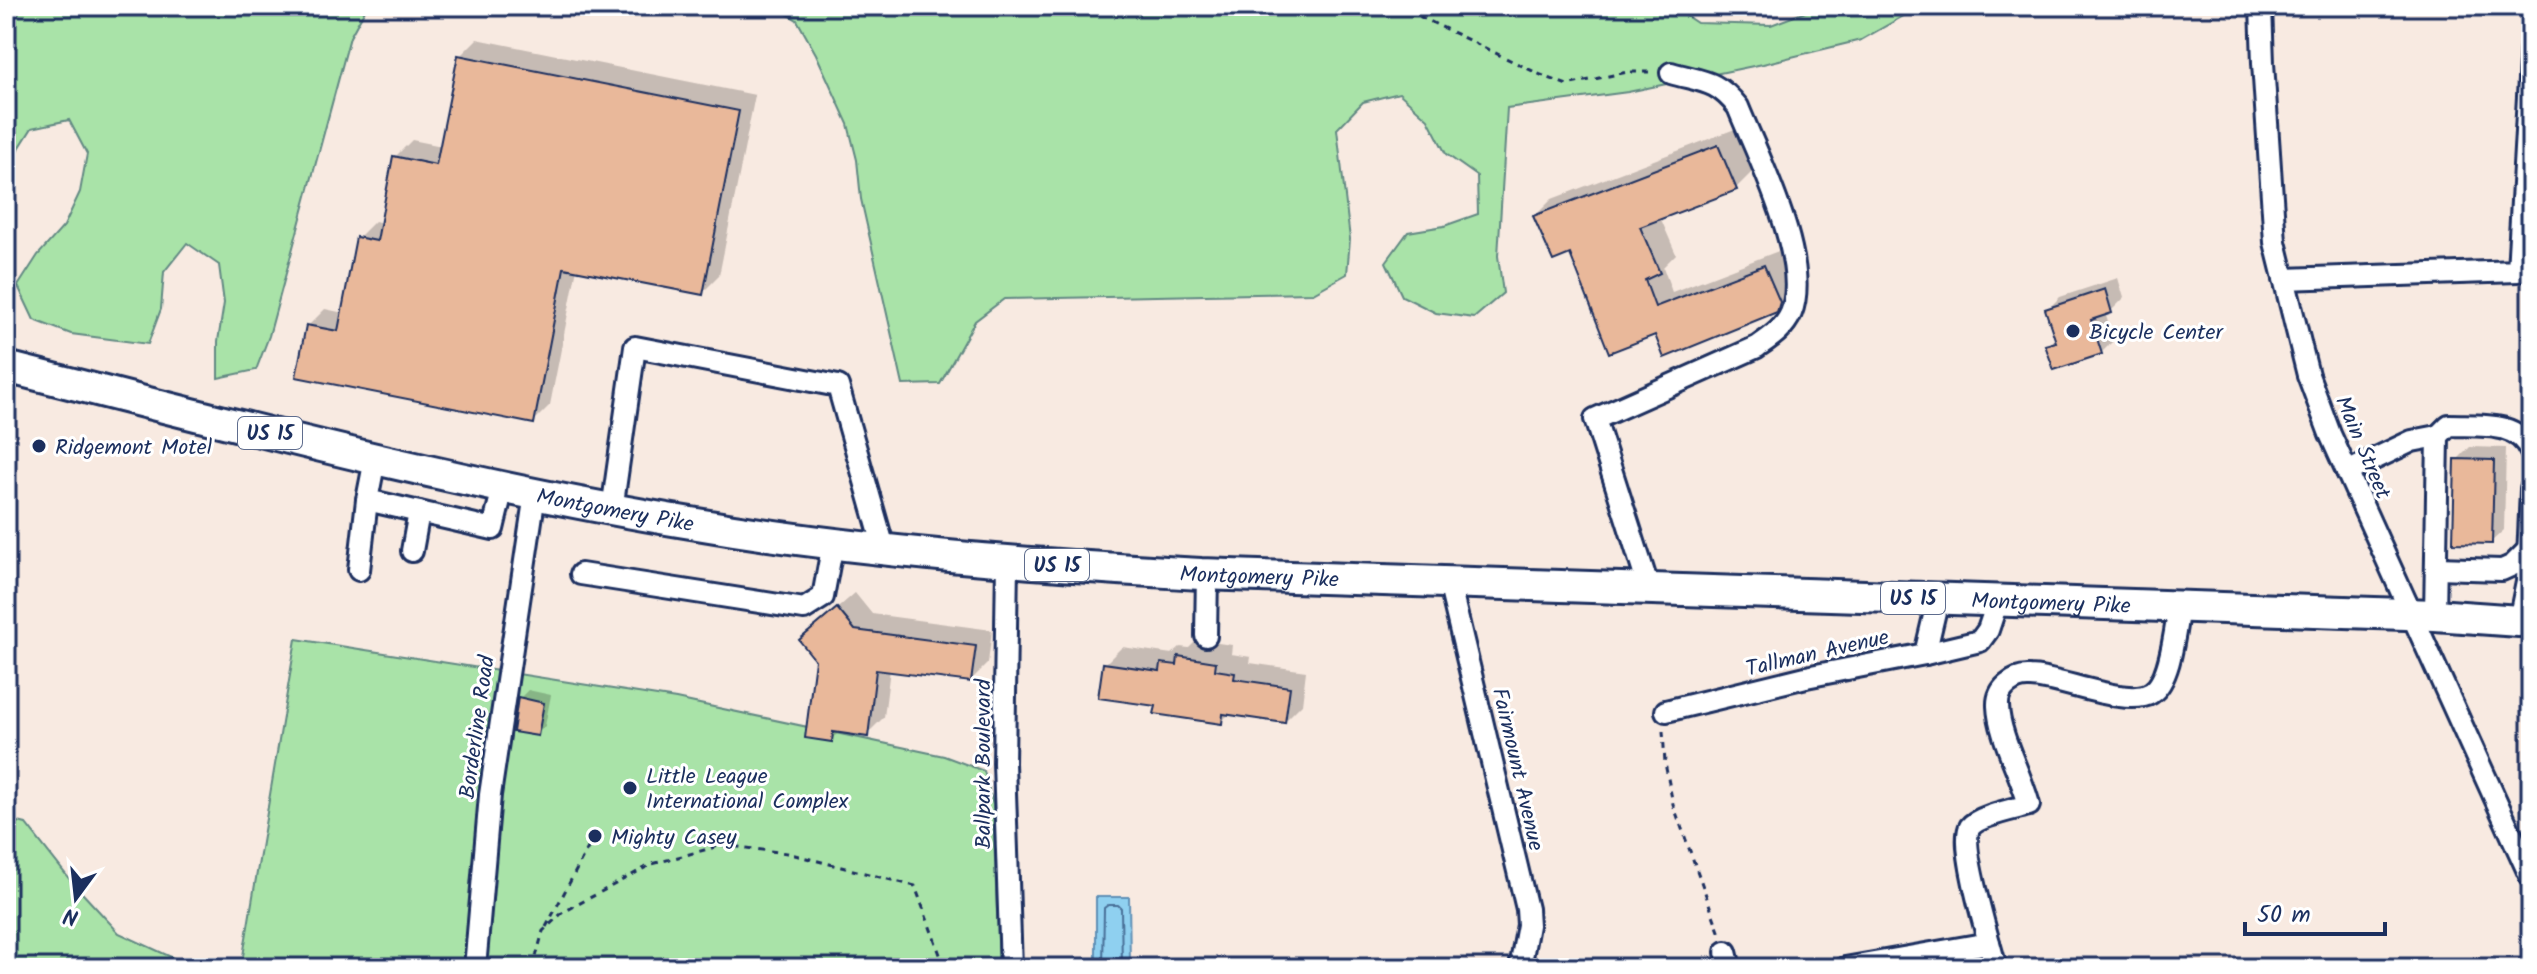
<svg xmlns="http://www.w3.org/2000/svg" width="2537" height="974" viewBox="0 0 2537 974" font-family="Kalam,sans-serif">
	<rect width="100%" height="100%" fill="#f8eae1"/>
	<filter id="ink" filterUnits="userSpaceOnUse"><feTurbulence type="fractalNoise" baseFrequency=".0125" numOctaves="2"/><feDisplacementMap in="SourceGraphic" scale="16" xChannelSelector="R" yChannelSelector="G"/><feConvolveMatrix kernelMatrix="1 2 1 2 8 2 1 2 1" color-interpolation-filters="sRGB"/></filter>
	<g filter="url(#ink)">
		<g fill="#a9e3a8" stroke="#628983" stroke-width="2">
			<polygon points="6,6 367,6 350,37 269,336 256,370 218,378 218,341 224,303 219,265 187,243 164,272 161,309 148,344 71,334 34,320 18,286 38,255 64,226 80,192 87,154 69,120 32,128 6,169"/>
			<polygon points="774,6 1671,6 1697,23 1771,25 1821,6 1921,6 1861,40 1763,64 1628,92 1507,108 1498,256 1503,293 1474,318 1436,313 1402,296 1386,262 1408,232 1444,226 1478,214 1477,176 1446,154 1428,119 1399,93 1363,102 1337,129 1350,239 1347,274 1313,293 1004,299 975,321 940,384 903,385 861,199 857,160 848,124 816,54 797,20"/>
			<polygon points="296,639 676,699 944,756 984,771 993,805 999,968 241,968"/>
			<polygon points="6,819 26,824 71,881 119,933 184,963 184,968 6,968"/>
		</g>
		<polygon fill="#8fd0f0" stroke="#6190b6" stroke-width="2" points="1096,897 1129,897 1130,965 1096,965"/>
		<g fill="#0003">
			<polygon points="477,39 755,95 719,276 702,293 577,268 550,405 533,422 308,326 325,309 344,313 358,238 375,221 382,223 395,157 412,140 442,146 460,56"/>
			<polygon points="1735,129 1753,171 1736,188 1660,217 1676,254 1663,267 1672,292 1781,250 1793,294 1775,312 1657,332 1535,216 1552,199"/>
			<polygon points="2118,278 2124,298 2111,311 2105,313 2114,340 2101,353 2048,345 2056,337 2048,309 2060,297"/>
			<polygon points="2470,447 2506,448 2504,530 2491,542 2457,460"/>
			<polygon points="855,593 872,614 992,630 988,663 971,680 890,669 884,717 867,734 840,731 831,740 817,660 801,640"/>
			<polygon points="1197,640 1232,645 1231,654 1251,657 1250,663 1306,671 1302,704 1285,721 1230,713 1221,722 1158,704 1105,664 1122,647 1172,654 1180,647 1189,648"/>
			<polygon points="528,690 551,695 545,726 537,734 520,698"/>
		</g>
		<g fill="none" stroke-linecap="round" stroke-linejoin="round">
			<polyline stroke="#496f98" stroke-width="2" points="1103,968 1104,908 1108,905 1118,905 1121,908 1122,968"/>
		</g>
		<g fill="#e9b89a" stroke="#1b2f5e" stroke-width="2">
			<polygon points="458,55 739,111 703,295 564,268 534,424 296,377 306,325 338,331 356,237 377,241 393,156 436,165"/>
			<polygon points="1718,145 1737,190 1640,227 1660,273 1645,280 1655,307 1764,265 1780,302 1777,312 1664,358 1655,335 1609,353 1570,254 1553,261 1533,216"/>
			<polygon points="2105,289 2112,313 2091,320 2102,354 2054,370 2045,345 2056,342 2045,309"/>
			<polygon points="2455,459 2494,460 2492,544 2453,543"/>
			<polygon points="837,608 855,630 976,646 971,682 876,670 868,737 833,732 832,742 805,738 815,660 799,640"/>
			<polygon points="1178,656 1216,662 1215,670 1235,673 1234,679 1290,687 1285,723 1223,714 1222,724 1154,714 1156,706 1098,698 1103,663 1160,671 1161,663 1177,665"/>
			<polygon points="518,697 544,703 538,736 513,732"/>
		</g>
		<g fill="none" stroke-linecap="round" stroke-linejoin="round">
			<defs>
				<g id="minor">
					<polyline points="2261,6 2263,63 2275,242 2308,375 2330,434 2531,878"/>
					<polyline points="2284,279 2518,271 2531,44"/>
					<polyline points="375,459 367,500 493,529 503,487"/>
					<polyline points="2347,472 2412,441 2438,436"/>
					<polyline points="612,510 635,347 838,386 884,548"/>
					<polyline points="412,551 419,512"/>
					<polyline points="1007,561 1004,763 1011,968"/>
					<polyline points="2437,568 2502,570 2513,565 2528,550"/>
					<polyline points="359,570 367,500"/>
					<polyline points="581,574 804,609 823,597 833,543"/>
					<polyline points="1449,582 1527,909 1528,925 1520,968"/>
					<path d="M 1649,589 L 1595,419 L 1757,347 C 1771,337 1784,329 1791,313 C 1812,262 1758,157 1738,107 C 1717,80 1703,82 1671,73"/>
					<path d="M 2435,615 L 2438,436 L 2449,425 C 2478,426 2518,420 2531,452"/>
					<polyline points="2519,621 2527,582 2531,489"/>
					<polyline points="1206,636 1207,574"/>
					<polyline points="1925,654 1980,641 1988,630 1998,600"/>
					<polyline points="1666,711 1806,677 1925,654 1938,599"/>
					<polyline points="1726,952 1730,968"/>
					<polyline points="475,968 490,795 535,494"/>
					<polyline points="1845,968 1989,943"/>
					<path d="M 1996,968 C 1990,945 1959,844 1970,827 C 1978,816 2015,809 2029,805 C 2021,774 1999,736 1998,706 C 1997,688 2014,676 2030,677 C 2058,677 2128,708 2151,693 C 2171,681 2175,628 2179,607"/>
				</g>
				<g id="highway">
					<path id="s1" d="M 6,367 C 233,424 459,485 691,523 C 859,552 1030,564 1201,574 L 2435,615 L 2519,621 L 2531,618"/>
				</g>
			</defs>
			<use href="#minor" stroke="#1b2f5e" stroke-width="26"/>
			<use href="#highway" stroke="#1b2f5e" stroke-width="36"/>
			<g stroke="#1b2f5e" stroke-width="3" stroke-dasharray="6 6" stroke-linecap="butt">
				<polyline points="1398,6 1541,75 1567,85 1627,72 1651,72"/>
				<polyline points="1663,731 1665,763 1673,804 1720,934"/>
				<polyline points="546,927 589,846"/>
				<polyline points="533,968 543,931 562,913 652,864 723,845 787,853 915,886 945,968"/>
			</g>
			<use href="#minor" stroke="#fff" stroke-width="20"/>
			<use href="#highway" stroke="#fff" stroke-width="30"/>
		</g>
	</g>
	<g fill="#1b2f5e" stroke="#fff" stroke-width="3">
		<circle cx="2073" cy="331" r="8"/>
		<circle cx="39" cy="446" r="8"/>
		<circle cx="630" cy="788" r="8"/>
		<circle cx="595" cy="836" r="8"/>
	</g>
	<g text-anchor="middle" stroke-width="6" stroke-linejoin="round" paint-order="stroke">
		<g fill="#fff" stroke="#5f6d8e" stroke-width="2">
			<rect x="238" y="417" width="64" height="32" rx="6"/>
			<rect x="1025" y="549" width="64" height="32" rx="6"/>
			<rect x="1881" y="582" width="64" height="32" rx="6"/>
		</g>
		<g font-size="20" font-weight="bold" fill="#1b2f5e">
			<text x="270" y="440">US 15</text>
			<text x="1057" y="572">US 15</text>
			<text x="1913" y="605">US 15</text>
		</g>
		<g font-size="22" fill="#1b2f5e" stroke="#fff" text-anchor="start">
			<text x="2089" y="339">Bicycle Center</text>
			<text x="55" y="454">Ridgemont Motel</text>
			<text x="646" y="783">Little League<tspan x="646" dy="25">International Complex</tspan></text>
			<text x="611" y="844">Mighty Casey</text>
		</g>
		<g font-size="22" fill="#1b2f5e" stroke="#fff">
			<text transform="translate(2364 447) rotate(67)" y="8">Main Street</text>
			<text dy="8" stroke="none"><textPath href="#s1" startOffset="626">Montgomery Pike</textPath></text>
			<text dy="8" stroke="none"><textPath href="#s1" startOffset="1274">Montgomery Pike</textPath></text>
			<text dy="8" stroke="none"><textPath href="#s1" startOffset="2066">Montgomery Pike</textPath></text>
			<text transform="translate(1817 652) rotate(-13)" y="8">Tallman Avenue</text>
			<text transform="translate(476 727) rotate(-82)" y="8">Borderline Road</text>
			<text transform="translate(982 764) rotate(-90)" y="8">Ballpark Boulevard</text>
			<text transform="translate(1519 769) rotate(77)" y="8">Fairmount Avenue</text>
		</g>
	</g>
	<rect width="2537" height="974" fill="none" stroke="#fff" stroke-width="32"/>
	<rect x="16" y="16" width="2505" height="942" fill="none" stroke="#1b2f5e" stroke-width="3" filter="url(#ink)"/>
	<g transform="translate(76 898) rotate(195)" stroke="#ffffff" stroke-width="6" paint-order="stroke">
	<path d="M0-6L14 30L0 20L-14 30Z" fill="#1b2f5e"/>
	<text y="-12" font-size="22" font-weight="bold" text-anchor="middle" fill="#1b2f5e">N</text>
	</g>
	<path d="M2245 922v12h140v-12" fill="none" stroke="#1b2f5e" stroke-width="4"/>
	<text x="2257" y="922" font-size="24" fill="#1b2f5e" stroke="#ffffff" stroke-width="6" paint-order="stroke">50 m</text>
</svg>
